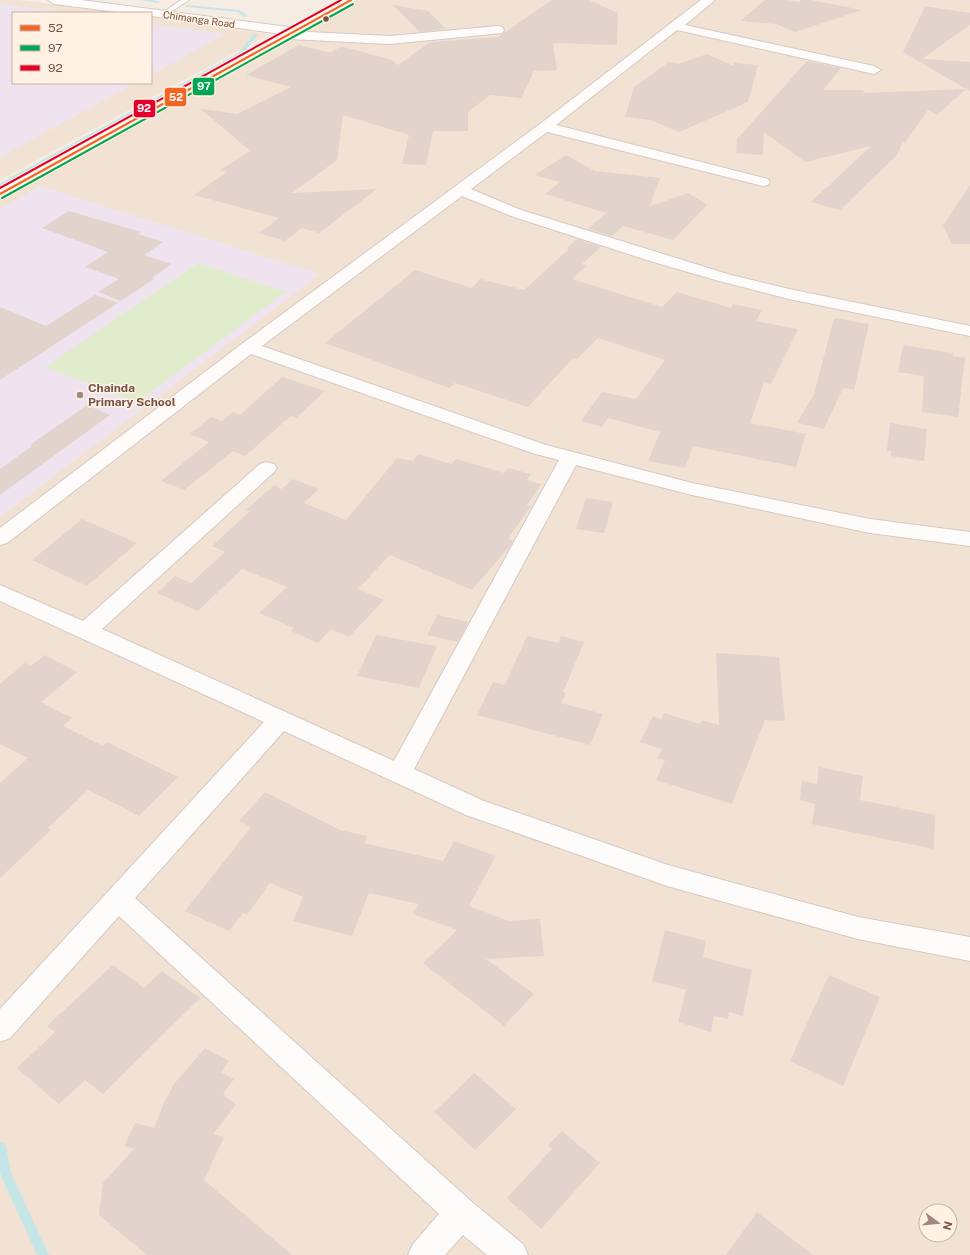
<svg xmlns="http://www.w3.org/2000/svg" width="970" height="1255" viewBox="0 0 970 1255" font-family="'Public Sans',sans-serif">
	<rect width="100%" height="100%" fill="#f5ede4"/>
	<g fill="#f2e2d3" fill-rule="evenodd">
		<polygon points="0,0 19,0 120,13 13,13 13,83 151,83 151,17 269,34 0,180"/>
		<path d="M 360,0 L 970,0 L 970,1255 L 0,1255 L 0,201 ZM 926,1211 L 950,1211 L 950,1235 L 926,1235 Z"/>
	</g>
	<g fill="#f0e3f0">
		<polygon points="0,4 69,13 13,13 13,83 136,83 0,157"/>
		<polygon points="151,24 225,34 151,75"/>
		<polygon points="40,186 320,274 0,517 0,209"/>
	</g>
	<polygon fill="#e1eccd" points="198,263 286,292 137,402 45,367"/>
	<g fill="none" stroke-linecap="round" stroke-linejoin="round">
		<g fill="#c5e6e6" fill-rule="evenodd">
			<polygon points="141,0 153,0 160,2 158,3"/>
			<polygon points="186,5 239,10 248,16 244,17 238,12 188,7 186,7"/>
			<polygon points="254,34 258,35 242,55 0,187 0,183 238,53"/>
			<polygon points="0,1142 4,1143 6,1147 11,1173 49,1255 37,1255 2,1178 0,1172"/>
		</g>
	</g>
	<g fill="#e2d4cc">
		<polygon points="552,0 589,0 618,13 617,45 553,43 557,70 534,71 521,98 490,95 468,112 468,131 433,131 426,165 402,164 409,135 343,115 337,160 292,193 377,189 319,233 302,228 285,241 259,233 279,218 194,195 227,172 220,170 250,151 201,109 237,114 291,87 246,75 299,45 330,53 340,47 344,47 392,60 398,65 430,42 498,37"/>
		<polygon points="765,0 787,0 799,2 801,0 811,0 862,10 795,32 776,24 740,21"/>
		<polygon points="393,5 428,11 446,29 420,32"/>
		<polygon points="925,6 970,13 970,25 922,59 970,62 970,91 966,89 937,115 928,110 905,143 903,142 897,155 840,210 811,202 871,146 805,162 764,132 763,155 736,153 737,139 807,61 841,68 823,90 863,90 864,93 966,89 903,52"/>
		<polygon points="707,54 734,66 734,63 758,65 748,102 679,132 651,120 625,117 634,87 669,62 678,64"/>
		<polygon points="566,155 595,171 660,178 650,206 688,193 707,205 673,240 623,226 612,236 588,229 606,213 545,194 560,182 535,175"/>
		<polygon points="970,185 970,244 952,244 943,225"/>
		<polygon points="69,211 141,232 138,234 163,242 144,255 172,264 152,278 154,279 121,301 98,292 119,279 85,267 108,252 42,228"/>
		<polygon points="577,239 601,247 582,264 586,266 572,279 662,307 677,292 731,308 733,304 762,310 756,321 798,329 771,384 764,382 750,423 806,434 796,467 693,446 685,468 648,461 660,432 608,418 602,427 581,421 602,392 636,399 665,360 598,338 577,359 573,358 528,407 455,383 449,388 325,343 415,270 472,288 480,279 524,290 569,249 567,248"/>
		<polygon points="95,295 118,303 0,380 0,307 46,326"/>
		<polygon points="834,318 869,324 854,390 843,388 824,429 797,423 814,394"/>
		<polygon points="903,345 953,353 953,356 965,358 958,417 922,412 924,376 898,372"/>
		<polygon points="282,377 325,391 296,418 291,416 245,456 233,451 184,490 161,481 209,442 190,434 211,417 222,421 233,412 240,415"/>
		<polygon points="87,405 110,415 0,495 0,469 32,446 30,445"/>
		<polygon points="890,423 927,429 924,461 891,456 891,451 887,451"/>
		<polygon points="418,454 451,464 456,459 504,473 508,468 531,474 527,480 541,484 527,505 531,506 508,539 513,541 510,546 472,590 390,555 358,589 384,600 349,637 331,629 318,643 291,631 294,628 259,613 287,587 242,569 198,611 157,593 175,576 191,583 225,552 212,546 250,511 246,510 274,485 282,489 293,479 319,489 304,503 346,520 397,458 413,461"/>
		<polygon points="586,498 613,502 604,533 576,529"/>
		<polygon points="82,519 137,543 87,586 32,560"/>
		<polygon points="437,615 468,622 458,642 427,635"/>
		<polygon points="376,635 437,646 419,688 357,676"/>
		<polygon points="527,636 559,643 561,636 584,642 563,692 566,693 561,703 603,714 590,745 477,715 493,682 505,685"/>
		<polygon points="716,653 779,657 785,721 765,720 732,804 656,780 665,760 657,758 662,749 640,742 653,716 661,719 664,713 700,724 702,720 719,725"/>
		<polygon points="45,655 77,672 41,702 72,718 63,726 103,746 107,742 178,777 139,816 88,790 48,828 51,830 0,878 0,783 28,758 0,744 0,684 25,663 31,666"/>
		<polygon points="819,767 863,776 860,800 935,815 934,849 812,824 815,804 800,800 802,781 817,784"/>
		<polygon points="265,792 340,830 367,836 364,843 443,861 454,841 496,856 469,906 509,921 540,919 544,956 486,959 534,994 504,1026 423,963 457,930 413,914 419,904 369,893 352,936 293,921 303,897 270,883 247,915 243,913 229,931 185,911 251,827 239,821"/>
		<polygon points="665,930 706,941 703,957 752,970 743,1016 729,1012 728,1019 714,1016 711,1032 678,1022 686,990 652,981"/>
		<polygon points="113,965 144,988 162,971 200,998 103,1094 85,1080 59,1104 17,1068 55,1032 47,1026"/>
		<polygon points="829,975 880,997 843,1086 790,1061"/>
		<polygon points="205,1048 229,1061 221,1072 234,1079 223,1094 236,1105 213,1134 224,1137 204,1180 292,1255 147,1255 99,1215 103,1183 134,1149 124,1146 135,1123 154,1128 164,1103 174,1084"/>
		<polygon points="474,1073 516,1109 475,1150 434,1112"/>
		<polygon points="562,1131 600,1163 541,1229 507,1198 552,1149 548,1145"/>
		<polygon points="757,1212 813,1255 726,1255"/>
	</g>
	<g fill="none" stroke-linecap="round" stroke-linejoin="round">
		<defs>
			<polygon id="service" points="181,0 189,0 166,15 162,15 162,13"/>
			<g id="minor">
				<polygon points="701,0 715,0 685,25 874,66 881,70 874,74 677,30 556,125 768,179 770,182 768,185 763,186 547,132 471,189 521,210 731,275 789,289 970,326 970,336 789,299 719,281 650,261 511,216 462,196 262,346 546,445 692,483 870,519 970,532 970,546 870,533 692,495 576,465 414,769 484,801 668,865 858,917 970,937 970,961 858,939 667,886 466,815 284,731 135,898 472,1202 523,1244 528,1255 487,1255 463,1235 445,1255 408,1255 413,1244 439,1214 119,916 10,1038 0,1042 0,1009 264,722 0,601 0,585 83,621 260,464 267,462 274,464 277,468 274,472 102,629 394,761 559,460 532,453 251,354 7,543 0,545 0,528 243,343 540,124"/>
				<polygon points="498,26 502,27 504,30 502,33 390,44 289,39 283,35 289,31 390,36"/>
			</g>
			<polygon id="tertiary" points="48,0 81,0 296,28 302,32 296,36 151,16 151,13 125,13 54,4"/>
			<polygon id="secondary" points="342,0 357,0 5,197 0,199 0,188"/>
		</defs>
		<use href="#service" stroke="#d6cac3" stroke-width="2"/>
		<use href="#minor" stroke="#d6cac3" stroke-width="2"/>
		<use href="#tertiary" stroke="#d6cac3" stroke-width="2"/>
		<use href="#secondary" stroke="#d6c9c1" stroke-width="2"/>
		<use href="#service" fill="#fefcfb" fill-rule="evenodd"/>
		<use href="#minor" fill="#fefcfb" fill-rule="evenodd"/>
		<use href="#tertiary" fill="#fefcfb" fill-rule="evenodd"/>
		<use href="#secondary" fill="#fefcfb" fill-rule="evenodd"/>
		<defs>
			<polyline id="bus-1" points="0,194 351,0"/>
			<polyline id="bus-2" points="2,198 353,4"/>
			<polyline id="bus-3" points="0,188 341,0"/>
		</defs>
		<use href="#bus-1" stroke="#fff2e4" stroke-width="4"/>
		<use href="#bus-2" stroke="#fff2e4" stroke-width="4"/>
		<use href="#bus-3" stroke="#fff2e4" stroke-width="4"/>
		<use href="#bus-1" stroke="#f26522" stroke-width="2"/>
		<use href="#bus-2" stroke="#00a651" stroke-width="2"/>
		<use href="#bus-3" stroke="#e4002b" stroke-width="2"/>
	</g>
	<circle fill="#735244" stroke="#fff2e4" stroke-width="1.5" cx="326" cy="19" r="3.5"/>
	<circle fill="#a0887c" stroke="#fff2e4" stroke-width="1.5" cx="80" cy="395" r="4"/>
	<g text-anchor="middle" stroke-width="3" stroke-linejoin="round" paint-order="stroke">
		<g font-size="10" fill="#735244" stroke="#fff2e4">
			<text transform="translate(199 19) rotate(8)" y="4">Chimanga Road</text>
		</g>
		<g font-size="12" font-weight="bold" fill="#735244" stroke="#fff2e4" text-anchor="start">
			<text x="88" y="392">Chainda<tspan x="88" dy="14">Primary School</tspan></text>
		</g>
	</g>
	<g stroke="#fff2e4" stroke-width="1.5">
		<rect x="192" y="77" width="23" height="19" rx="4" fill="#00a651"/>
		<rect x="164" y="87" width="23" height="20" rx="4" fill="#f26522"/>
		<rect x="133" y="99" width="23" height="19" rx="4" fill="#e4002b"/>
	</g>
	<g font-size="11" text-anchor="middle" font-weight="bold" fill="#fff">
		<text x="204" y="90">97</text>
		<text x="176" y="101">52</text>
		<text x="144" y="112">92</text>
	</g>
	<rect x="12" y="12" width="140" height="72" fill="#fff2e4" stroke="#c7b2a4"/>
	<rect x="20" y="25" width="20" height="6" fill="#f26522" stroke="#c7b2a4"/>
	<text x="48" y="32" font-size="12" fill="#735244">52</text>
	<rect x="20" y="45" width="20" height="6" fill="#00a651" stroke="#c7b2a4"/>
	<text x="48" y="52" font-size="12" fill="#735244">97</text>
	<rect x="20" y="65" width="20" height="6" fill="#e4002b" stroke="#c7b2a4"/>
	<text x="48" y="72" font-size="12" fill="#735244">92</text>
	<g transform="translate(938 1223) rotate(106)"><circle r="19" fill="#fff2e4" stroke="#c7b2a4"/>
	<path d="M0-3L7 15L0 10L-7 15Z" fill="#a0887c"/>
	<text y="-6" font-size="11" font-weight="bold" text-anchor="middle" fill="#735244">N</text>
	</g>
</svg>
